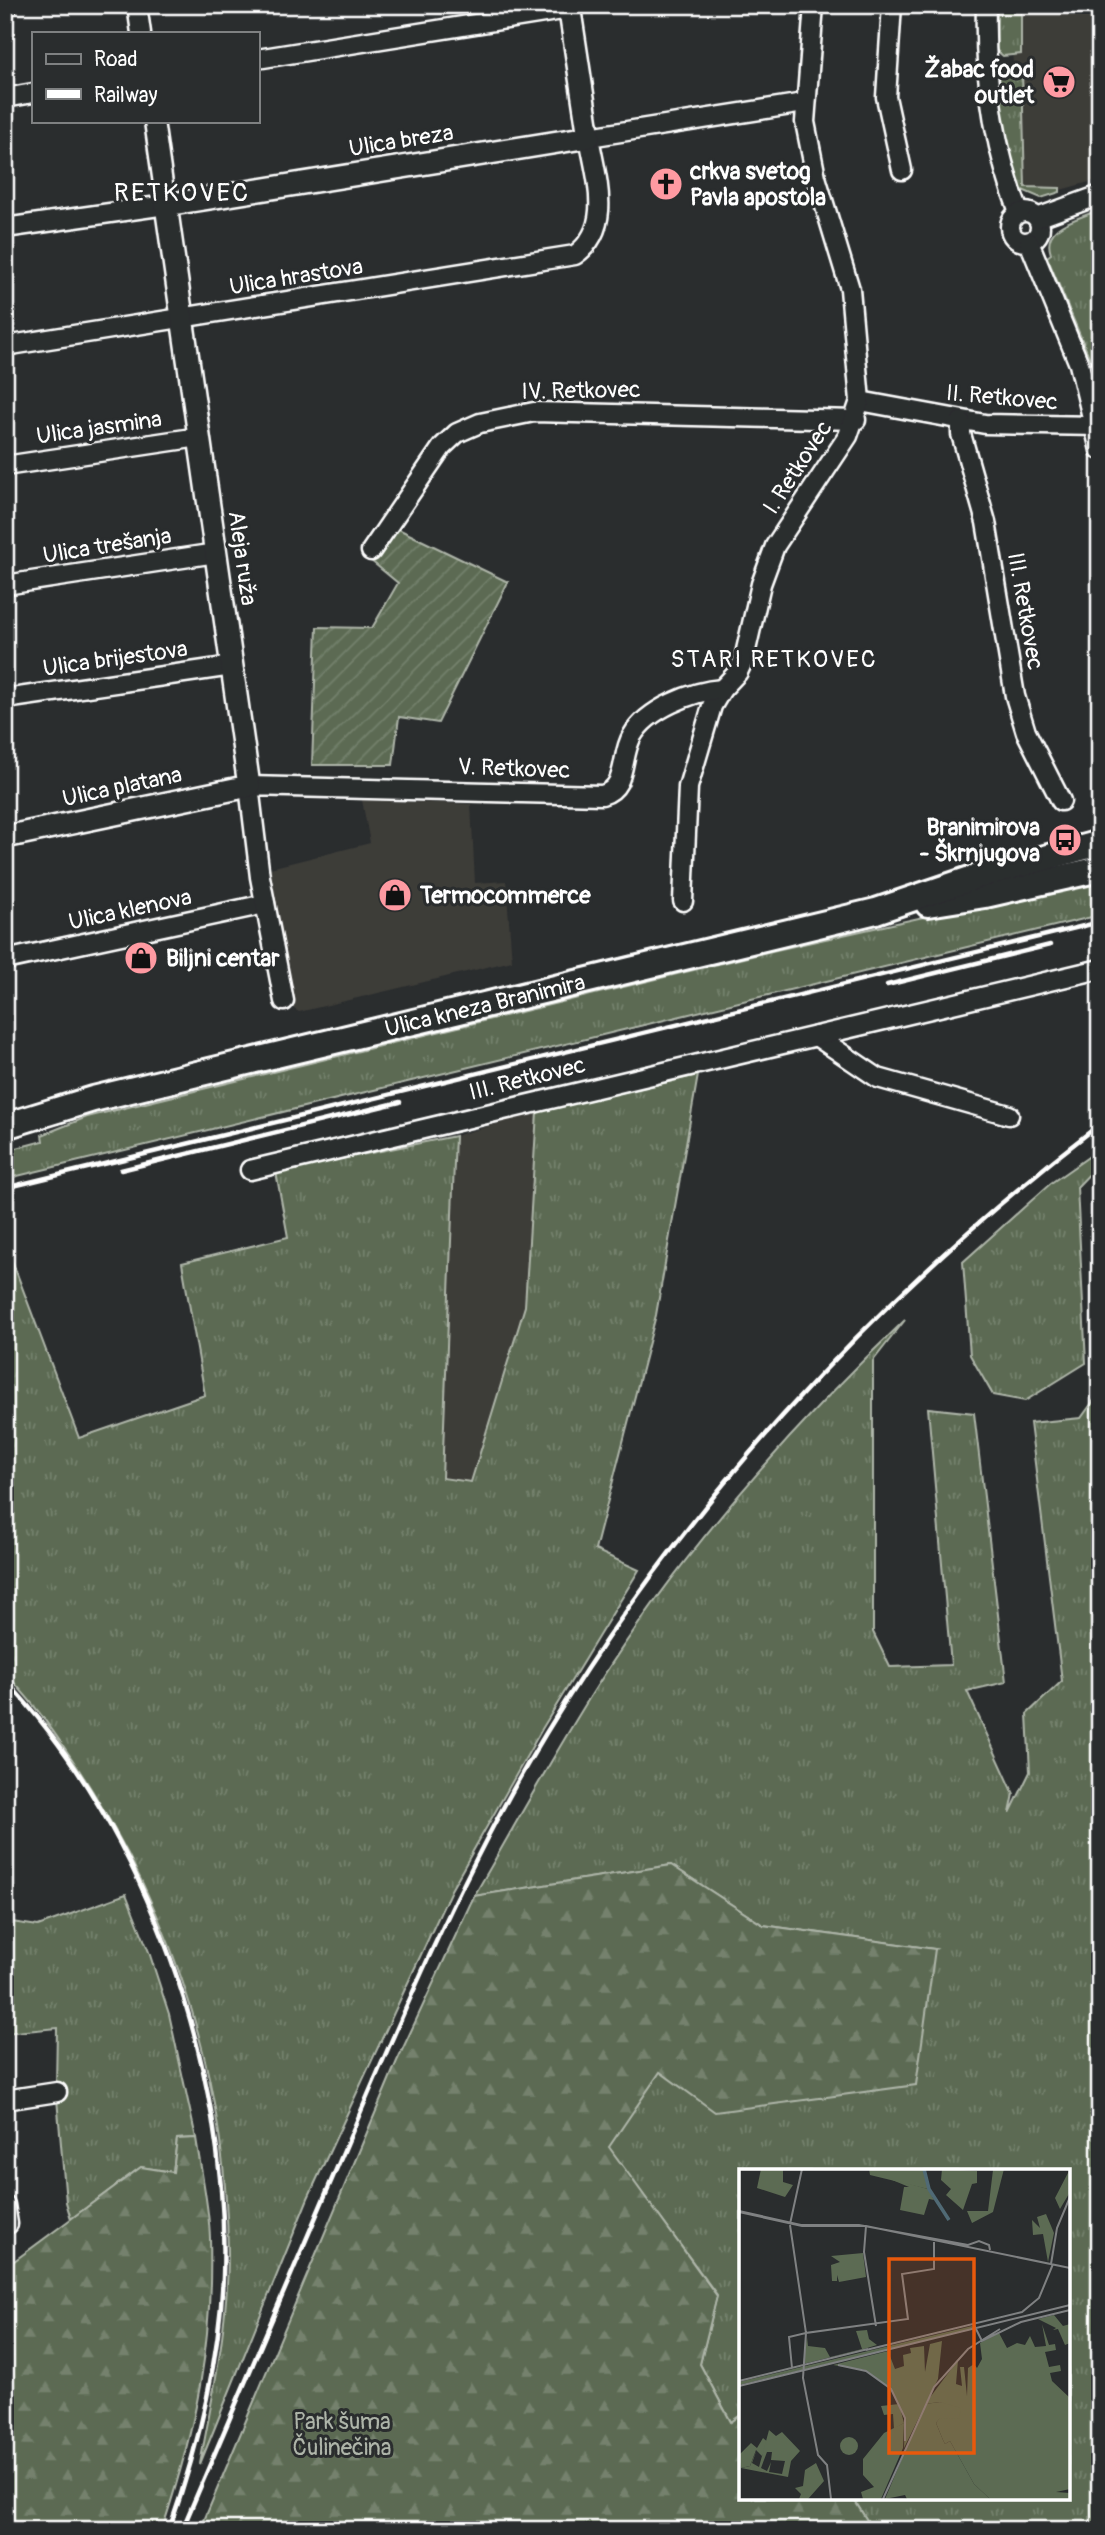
<svg xmlns="http://www.w3.org/2000/svg" width="1105" height="2535" viewBox="0 0 1105 2535" font-family="Pangolin,sans-serif">
	<defs>
		<pattern id="grass-tufts" width="24" height="20" patternUnits="userSpaceOnUse" patternTransform="scale(1.75)"><rect width="24" height="20" fill="#5c6b53"/><path d="M3 7l-1-3M5 7V3M7 7l1-3M15 17l-1-3M17 17v-4M19 17l1-3" fill="none" stroke="#74816d"/></pattern>
		<pattern id="forest-firs" width="22" height="20" patternUnits="userSpaceOnUse" patternTransform="scale(1.75)"><rect width="22" height="20" fill="#5c6b53"/><path d="M5 1l3.5 6h-7zM16 11l3.5 6h-7z" fill="#74816d"/></pattern>
		<pattern id="garden-furrows" width="10" height="10" patternUnits="userSpaceOnUse" patternTransform="scale(1.75)"><rect width="10" height="10" fill="#5c6b53"/><path d="M-1 1l2-2M0 10L10 0M9 11l2-2" fill="none" stroke="#74816d"/></pattern>
	</defs>
	<rect width="100%" height="100%" fill="#2a2d2e"/>
	<filter id="ink" filterUnits="userSpaceOnUse"><feTurbulence type="fractalNoise" baseFrequency=".0143" numOctaves="2"/><feDisplacementMap in="SourceGraphic" scale="14" xChannelSelector="R" yChannelSelector="G"/><feConvolveMatrix kernelMatrix="1 2 1 2 8 2 1 2 1" color-interpolation-filters="sRGB"/></filter>
	<g filter="url(#ink)">
		<g fill="#3d3c38">
			<polygon points="1013,5 1100,5 1100,179 1057,191 1025,190 1010,31"/>
			<polygon points="362,800 471,804 475,883 506,881 512,961 299,1012 294,1009 270,868 370,843"/>
			<polygon points="537,1112 525,1306 471,1482 442,1478 455,1136"/>
		</g>
		<g fill="url(#grass-tufts)" stroke="#aeb5a9" stroke-width="2">
			<polygon points="997,5 1021,5 1021,54 1003,56 996,50"/>
			<path d="M 1022,70 L 1025,187 L 1060,188 L 1060,192 L 1041,198 L 1020,189 C 1013,162 991,99 1001,74 L 1010,70 Z"/>
			<path d="M 1096,211 L 1100,288 L 1093,289 L 1099,359 L 1090,359 L 1047,257 L 1051,254 C 1041,226 1076,220 1096,211 Z"/>
			<polygon points="1089,880 1100,886 1100,915 5,1179 5,1151 43,1141 42,1135 87,1117 776,950"/>
			<path d="M 698,1075 L 656,1315 L 595,1550 L 639,1570 L 542,1729 L 451,1890 L 308,2198 L 200,2464 C 213,2394 228,2325 228,2254 C 227,2086 180,1934 93,1792 C 67,1750 40,1709 5,1673 L 5,1242 L 79,1438 L 205,1395 L 182,1263 L 288,1237 L 276,1172 L 455,1136 L 442,1478 L 471,1482 L 525,1306 L 537,1112 Z"/>
			<polygon points="1097,1151 1100,1163 1077,1187 1086,1363 1025,1401 993,1395 970,1355 963,1262 1051,1183"/>
			<path d="M 905,1320 L 873,1361 L 873,1632 L 890,1667 L 951,1665 L 928,1408 L 974,1413 L 1006,1682 L 967,1691 L 1014,1794 L 1010,1813 L 1030,1772 L 1027,1714 L 1062,1681 L 1030,1423 L 1081,1418 L 1100,1392 L 1100,2530 L 873,2530 L 853,2498 L 1068,2498 L 1068,2171 L 741,2171 L 741,2415 L 731,2422 L 700,2364 L 717,2295 L 608,2147 L 660,2071 L 935,1949 L 763,1925 L 671,1865 L 474,1896 C 514,1827 552,1757 595,1689 C 679,1556 791,1428 905,1320 Z"/>
			<polygon points="126,1894 149,1952 169,2014 196,2138 177,2139 173,2172 141,2167 71,2219 66,2202 56,2087 57,2028 5,2033 5,1921 38,1926"/>
		</g>
		<g fill="url(#forest-firs)" stroke="#aeb5a9" stroke-width="2">
			<polygon points="671,1865 763,1925 935,1949 916,2085 715,2112 660,2072 609,2147 717,2296 700,2364 731,2422 741,2415 741,2498 853,2498 873,2530 200,2530 397,2061 474,1896"/>
			<path d="M 196,2138 C 201,2171 209,2205 210,2238 C 213,2348 196,2426 162,2530 L 5,2530 L 5,2264 L 10,2264 L 141,2167 L 173,2172 L 177,2139 Z"/>
		</g>
		<polygon fill="url(#garden-furrows)" stroke="#aeb5a9" stroke-width="2" points="390,525 508,582 438,723 399,717 393,765 312,765 317,627 372,628 398,583 370,560"/>
		<g fill="none" stroke-linecap="round" stroke-linejoin="round">
			<defs>
				<g id="minor">
					<polyline points="137,5 141,33"/>
					<polyline points="892,5 886,97 902,170"/>
					<path d="M 986,5 C 984,77 993,145 1019,212"/>
					<polyline points="5,6 8,5"/>
					<polyline points="257,59 569,9"/>
					<polyline points="5,98 33,93"/>
					<circle cx="1025" cy="227" r="15"/>
					<polyline points="1037,218 1100,195"/>
					<polyline points="5,228 166,205 154,121"/>
					<polyline points="1029,242 1079,364 1100,450"/>
					<path d="M 5,346 L 575,255 C 614,227 596,178 589,137 L 804,103"/>
					<polyline points="860,401 985,424 1100,426"/>
					<polyline points="961,421 961,434 986,522 1015,696 1026,732 1061,801"/>
					<polyline points="5,466 199,437"/>
					<polyline points="371,551 442,447 457,433 480,423 534,412 856,420"/>
					<polyline points="5,585 216,553"/>
					<polyline points="5,699 232,666"/>
					<polyline points="683,901 688,787 712,706 722,689 738,672 744,659 761,584 775,546 848,436 860,401 850,289 816,177 805,122 814,5"/>
					<polyline points="5,960 265,904"/>
					<path d="M 284,1001 L 260,877 L 249,786 L 602,795 C 628,788 620,756 632,736 C 647,709 693,691 722,689"/>
					<polyline points="816,1036 878,1078 1009,1115"/>
					<polyline points="250,1170 1100,969"/>
					<polyline points="5,2100 57,2092"/>
					<polyline points="5,2205 8,2224 5,2224"/>
				</g>
				<polyline id="tertiary" points="5,837 249,786 166,205 589,137 569,5"/>
				<g id="secondary">
					<polyline points="928,904 985,895 1100,869"/>
					<path id="s1" d="M 5,1126 L 93,1099 L 876,911 L 982,875 L 1100,843"/>
				</g>
			</defs>
			<use href="#minor" stroke="#fff" stroke-width="23"/>
			<use href="#tertiary" stroke="#fff" stroke-width="26"/>
			<use href="#secondary" stroke="#fff" stroke-width="30"/>
			<use href="#minor" stroke="#2a2d2e" stroke-width="18"/>
			<use href="#tertiary" stroke="#2a2d2e" stroke-width="21"/>
			<use href="#secondary" stroke="#2a2d2e" stroke-width="24"/>
			<g stroke="#fff" stroke-width="4.5">
				<polyline points="887,985 1050,945"/>
				<polyline points="121,1170 400,1102"/>
				<polyline points="5,1188 1100,922"/>
				<path d="M 5,1680 C 147,1830 231,2072 223,2277 C 219,2364 198,2448 169,2530"/>
				<path d="M 182,2530 C 237,2401 292,2272 347,2144 C 402,2015 457,1886 527,1765 C 673,1515 870,1299 1100,1124"/>
			</g>
		</g>
	</g>
	<defs>
		<symbol id="supermarket-disc" viewBox="-11 -11 22 22"><circle r="9.5" fill="#ff9aa2" stroke="#2a2d2e"/><path d="M-6-5.5h2.5l.6 2H6L4.5 2H-2.5L-4.4-4H-6ZM-1.5 3.2a1.3 1.3 0 1 0 .1 0ZM3 3.2a1.3 1.3 0 1 0 .1 0Z" fill="#111"/></symbol>
		<symbol id="church-disc" viewBox="-11 -11 22 22"><circle r="9.5" fill="#ff9aa2" stroke="#2a2d2e"/><path d="M-1.2-6h2.4v3.5h3.3v2.4h-3.3V6h-2.4V-.1h-3.3v-2.4h3.3Z" fill="#111"/></symbol>
		<symbol id="bus-disc" viewBox="-11 -11 22 22"><circle r="9.5" fill="#ff9aa2" stroke="#2a2d2e"/><path d="M-5-6H5V4H4V6H2V4H-2V6H-4V4H-5ZM-3.5-4V0h7V-4ZM-3.5 1.2v1.5H-2V1.2ZM2 1.2v1.5H3.5V1.2Z" fill="#111"/></symbol>
		<symbol id="shop-disc" viewBox="-11 -11 22 22"><circle r="9.5" fill="#ff9aa2" stroke="#2a2d2e"/><path d="M-5-2.5h2.3a2.7 3.5 0 0 1 5.4 0H5L5.5 6h-11ZM-1.5-2.5h3a1.5 2.3 0 0 0-3 0Z" fill="#111"/></symbol>
	</defs>
	<g fill-rule="evenodd">
		<use href="#supermarket-disc" x="1040" y="63" width="38" height="38"/>
		<use href="#church-disc" x="647" y="165" width="38" height="38"/>
		<use href="#bus-disc" x="1046" y="821" width="38" height="38"/>
		<use href="#shop-disc" x="376" y="876" width="38" height="38"/>
		<use href="#shop-disc" x="122" y="939" width="38" height="38"/>
	</g>
	<g text-anchor="middle" stroke-width="6" stroke-linejoin="round" paint-order="stroke">
		<g font-size="23" font-weight="bold" fill="#fff" stroke="#2a2d2e" text-anchor="start">
			<text x="1034" y="77" text-anchor="end">Žabac food<tspan x="1034" dy="26">outlet</tspan></text>
			<text x="690" y="179">crkva svetog<tspan x="690" dy="26">Pavla apostola</tspan></text>
			<text x="1040" y="835" text-anchor="end">Branimirova<tspan x="1040" dy="26">- Škrnjugova</tspan></text>
			<text x="420" y="903">Termocommerce</text>
			<text x="166" y="966">Biljni centar</text>
		</g>
		<g font-size="23" fill="#fff" stroke="#2a2d2e">
			<text transform="translate(401 140) rotate(-9)" y="8">Ulica breza</text>
			<text transform="translate(296 276) rotate(-9)" y="8">Ulica hrastova</text>
			<text transform="translate(581 390) rotate(-1)" y="8">IV. Retkovec</text>
			<text transform="translate(1002 397) rotate(5)" y="8">II. Retkovec</text>
			<text transform="translate(99 427) rotate(-8)" y="8">Ulica jasmina</text>
			<text transform="translate(797 467) rotate(-57)" y="8">I. Retkovec</text>
			<text transform="translate(107 545) rotate(-9)" y="8">Ulica trešanja</text>
			<text transform="translate(243 558) rotate(82)" y="8">Aleja ruža</text>
			<text transform="translate(1026 611) rotate(80)" y="8">III. Retkovec</text>
			<text transform="translate(115 658) rotate(-8)" y="8">Ulica brijestova</text>
			<text transform="translate(514 768) rotate(2)" y="8">V. Retkovec</text>
			<text transform="translate(122 786) rotate(-12)" y="8">Ulica platana</text>
			<text transform="translate(130 909) rotate(-12)" y="8">Ulica klenova</text>
			<text dy="8" stroke="none"><textPath href="#s1" startOffset="495">Ulica kneza Branimira</textPath></text>
			<text transform="translate(527 1078) rotate(-14)" y="8">III. Retkovec</text>
		</g>
		<g font-size="23" fill="#aeb5a9" stroke="#2a2d2e">
			<text x="342" y="2429">Park šuma<tspan x="342" dy="26">Čulinečina</tspan></text>
		</g>
		<g font-size="24" letter-spacing="2" fill="#fff" stroke="#2a2d2e">
			<text x="774" y="667">STARI RETKOVEC</text>
		</g>
		<g font-size="26" letter-spacing="2" fill="#fff" stroke="#2a2d2e">
			<text x="182" y="201">RETKOVEC</text>
		</g>
	</g>
	<g transform="translate(739 2169)">
		<rect width="331" height="331" fill="#2a2d2e"/>
		<path d="M 22,0 L 44,0 L 44,13 L 54,16 L 46,28 L 18,19 ZM 203,0 L 238,2 L 238,14 L 233,15 L 224,41 L 207,26 L 212,20 L 202,11 ZM 146,8 L 189,20 L 195,31 L 190,30 L 185,46 L 161,41 L 165,18 L 170,18 ZM 307,45 L 315,64 L 309,93 L 304,65 L 294,66 L 293,51 L 301,59 L 298,48 ZM 124,84 L 127,108 L 100,113 L 98,106 L 98,112 L 93,112 L 92,96 L 101,93 L 92,87 ZM 315,146 L 324,157 L 331,155 L 331,174 L 326,176 L 319,160 L 314,161 L 317,159 L 299,150 ZM 303,155 L 310,176 L 316,175 L 317,181 L 306,183 L 310,198 L 321,196 L 322,202 L 311,204 L 313,212 L 331,229 L 331,320 L 317,323 L 331,324 L 331,330 L 251,330 L 235,315 L 211,272 L 206,275 L 204,271 L 197,254 L 208,237 L 201,233 L 186,235 L 219,191 L 217,215 L 223,217 L 221,198 L 225,198 L 228,227 L 229,199 L 235,195 L 238,199 L 243,190 L 241,174 L 260,164 L 268,179 L 278,174 L 286,176 L 291,167 L 296,178 L 307,177 ZM 233,157 L 235,160 L 0,216 L 0,213 ZM 128,161 L 130,170 L 138,176 L 125,180 L 64,195 L 68,168 L 69,177 L 86,179 L 91,188 L 123,180 L 117,162 ZM 203,172 L 199,210 L 165,279 L 166,249 L 152,220 L 126,201 L 94,196 L 149,182 L 156,200 L 165,197 L 164,186 L 172,184 L 171,179 L 185,177 L 186,203 L 191,175 ZM 160,235 L 165,254 L 155,260 L 154,245 L 145,246 L 142,237 ZM 24,269 L 30,274 L 23,287 L 17,281 L 11,297 L 2,299 L 0,286 L 12,274 L 18,279 Z" fill="#5c6b53"/>
		<path d="M 201,233 L 222,239 L 220,250 L 201,249 L 197,254 L 204,271 L 206,275 L 211,272 L 235,315 L 251,330 L 168,330 L 166,326 L 146,330 L 186,235 ZM 165,254 L 164,279 L 142,330 L 124,330 L 122,323 L 135,318 L 124,306 L 124,290 L 145,264 ZM 30,261 L 37,267 L 43,263 L 61,282 L 52,292 L 49,308 L 2,299 L 11,297 L 18,280 L 13,294 L 20,298 ZM 28,283 L 33,283 L 32,291 L 46,292 L 43,305 L 30,303 L 32,293 L 28,302 L 22,299 ZM 77,294 L 85,312 L 69,330 L 60,330 L 62,325 L 56,319 L 64,317 L 66,301 Z" fill="#5c6b53" fill-rule="evenodd"/>
		<path d="M 265,0 L 254,43 L 233,54 L 228,42 L 249,42 L 254,1 Z" fill="#5c6b53"/>
		<path d="M 130,0 L 184,0 L 189,20 L 131,6 ZM 331,0 L 331,23 L 321,40 L 316,29 Z" fill="#5c6b53"/>
		<path d="M101 277a9 9 0 1 1 18 0a9 9 0 1 1-18 0Z" fill="#5c6b53"/>
		<path fill="none" stroke="#506a75" stroke-width="3.5" d="M 185,0 L 190,20 L 210,51"/>
		<path fill="none" stroke="#7f8182" stroke-width="2" d="M 0,42 L 62,56 L 120,56 L 229,76 L 240,72 L 250,76 L 251,81M 0,43 L 63,57 L 127,57 L 331,99M 51,55 L 63,0M 51,56 L 67,164 L 50,168 L 53,199M 127,57 L 125,83 L 137,157M 312,95 L 318,59 L 331,28M 235,156 L 243,172 L 282,153 L 331,141M 127,181 L 283,143 L 300,129 L 314,95M 99,196 L 127,202 L 152,220 L 166,249 L 166,272M 0,212 L 129,180M 0,217 L 331,136M 92,330 L 88,296 L 79,286 L 64,209 L 67,164 L 169,150 L 163,105 L 195,100 L 195,73M 144,330 L 195,218 L 229,180 L 261,160"/>
		<path fill="#e8590c" fill-opacity="0.15" stroke="#e8590c" stroke-width="3.5" d="M 150,90 L 235,90 L 235,284 L 150,284 Z"/>
		<rect width="331" height="331" fill="none" stroke="#fff" stroke-width="3.5"/>
	</g>
	<rect width="1105" height="2535" fill="none" stroke="#2a2d2e" stroke-width="28"/>
	<rect x="14" y="14" width="1077" height="2507" fill="none" stroke="#fff" stroke-width="2.5" filter="url(#ink)"/>
	<rect x="32" y="32" width="228" height="91" fill="#2a2d2e" stroke="#7f8182" stroke-width="2"/>
	<rect x="46" y="54" width="35" height="10" fill="#2a2d2e" stroke="#7f8182" stroke-width="2"/>
	<text x="94" y="66" font-size="21" fill="#ffffff">Road</text>
	<rect x="46" y="89" width="35" height="10" fill="#ffffff" stroke="#7f8182" stroke-width="2"/>
	<text x="94" y="102" font-size="21" fill="#ffffff">Railway</text>
</svg>
